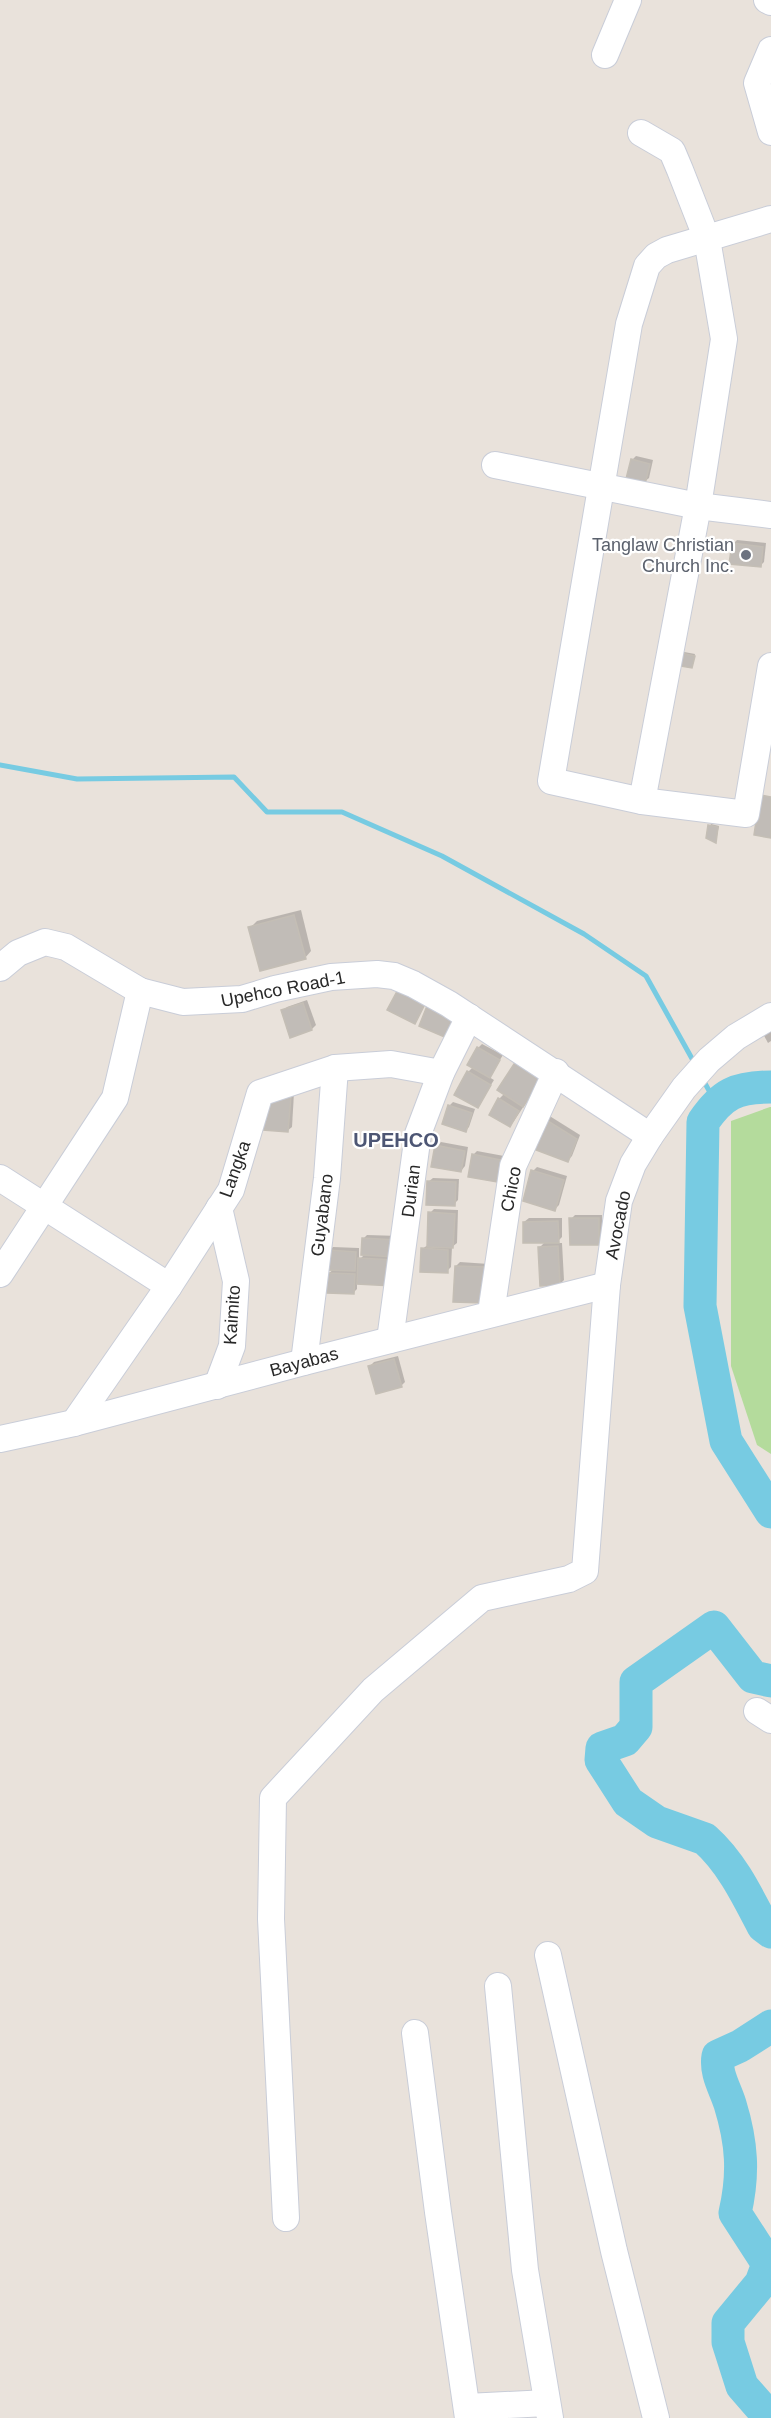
<svg xmlns="http://www.w3.org/2000/svg" width="771" height="2418" viewBox="0 0 771 2418" font-family="Helvetica,sans-serif">
	<rect width="100%" height="100%" fill="#e9e2db"/>
	<polygon fill="#b4db9c" points="770,1107 771,1107 771,1454 757,1445 731,1366 731,1121"/>
	<g fill="#0003">
		<polygon points="636,456 653,460 649,478 644,482 632,460"/>
		<polygon points="737,540 766,543 764,562 760,566 733,544"/>
		<polygon points="679,651 695,654 692,667"/>
		<polygon points="711,824 719,826 716,841 710,826"/>
		<polygon points="301,910 311,951 305,958 250,928 257,921"/>
		<polygon points="307,1000 316,1025 312,1029 283,1011 287,1007"/>
		<polygon points="771,1027 771,1041 768,1043 762,1032"/>
		<polygon points="482,1044 503,1055 489,1077 494,1080 478,1106 468,1072 473,1067 478,1048"/>
		<polygon points="547,1071 514,1121 510,1125 499,1099 505,1093"/>
		<polygon points="294,1093 292,1127 287,1131 268,1095"/>
		<polygon points="453,1102 475,1109 469,1127 465,1131 449,1106"/>
		<polygon points="548,1115 580,1135 572,1156 568,1160 533,1147"/>
		<polygon points="441,1142 468,1147 465,1166 461,1171 437,1146"/>
		<polygon points="477,1151 504,1156 500,1177 496,1181 473,1155"/>
		<polygon points="537,1167 567,1176 559,1205 555,1209 533,1171"/>
		<polygon points="433,1178 459,1179 458,1200 454,1204 428,1182"/>
		<polygon points="434,1209 458,1210 457,1243 452,1247 451,1267 447,1271 422,1249 428,1245 430,1213"/>
		<polygon points="575,1215 602,1215 602,1240 598,1244 571,1219"/>
		<polygon points="529,1218 562,1218 562,1237 556,1243 562,1243 564,1280 560,1284 539,1248 546,1241 524,1222"/>
		<polygon points="367,1235 400,1236 396,1280 357,1283 357,1289 353,1293 329,1273 334,1269 329,1251 333,1247 359,1248 359,1260 365,1254 363,1239"/>
		<polygon points="460,1262 489,1264 488,1298 456,1266"/>
		<polygon points="398,1356 405,1382 401,1386 370,1366 374,1362"/>
	</g>
	<g fill="none" stroke-linecap="round" stroke-linejoin="round">
		<g stroke="#77cbe2" stroke-width="5">
			<polyline points="0,765 77,779 234,777 267,812 342,812 442,856 584,934 646,976 695,1064"/>
			<polyline points="702,1078 716,1103"/>
		</g>
		<g stroke="#77cbe2" stroke-width="33">
			<path d="M 771,1087 C 736,1087 722,1094 703,1122 L 700,1306 L 726,1441 L 771,1512"/>
			<path d="M 771,1681 L 753,1677 L 714,1627 L 636,1682 L 636,1727 L 625,1740 L 602,1748 L 601,1760 L 628,1802 L 657,1822 L 705,1839 C 731,1862 747,1895 763,1926 L 771,1932"/>
			<path d="M 770,2418 L 742,2386 L 728,2342 L 728,2323 L 761,2283 L 768,2264 L 735,2213 C 744,2174 742,2143 730,2104 C 725,2088 715,2073 718,2056 L 740,2046 L 771,2026"/>
		</g>
	</g>
	<g fill="#c1bcb7" stroke="#c4beb5" stroke-width="1.5">
		<polygon points="631,459 650,464 645,484 626,479"/>
		<polygon points="732,543 763,547 761,567 729,564"/>
		<polygon points="676,652 695,656 692,668 674,665"/>
		<polygon points="760,795 771,797 771,838 754,835"/>
		<polygon points="708,825 718,827 716,843 706,838"/>
		<polygon points="294,915 306,959 260,971 248,927"/>
		<polygon points="402,982 429,996 415,1024 387,1010"/>
		<polygon points="303,1003 312,1030 290,1038 281,1010"/>
		<polygon points="427,1006 455,1018 447,1038 419,1026"/>
		<polygon points="477,1047 500,1060 490,1078 467,1065"/>
		<polygon points="518,1058 544,1076 523,1107 497,1090"/>
		<polygon points="467,1071 491,1085 478,1108 454,1095"/>
		<polygon points="266,1094 291,1096 288,1132 263,1130"/>
		<polygon points="498,1098 519,1111 510,1127 489,1115"/>
		<polygon points="448,1105 472,1113 466,1132 442,1124"/>
		<polygon points="543,1118 577,1139 568,1162 531,1148"/>
		<polygon points="435,1145 465,1151 461,1172 431,1167"/>
		<polygon points="472,1154 501,1160 497,1182 468,1177"/>
		<polygon points="531,1170 564,1180 555,1211 523,1201"/>
		<polygon points="427,1181 456,1182 455,1206 426,1205"/>
		<polygon points="428,1212 455,1214 453,1248 427,1247"/>
		<polygon points="569,1218 599,1218 599,1245 570,1245"/>
		<polygon points="558,1221 559,1243 523,1243 523,1222"/>
		<polygon points="362,1238 397,1240 396,1257 361,1255"/>
		<polygon points="558,1246 560,1285 540,1286 538,1247"/>
		<polygon points="421,1248 448,1250 448,1273 420,1272"/>
		<polygon points="328,1250 356,1252 355,1271 327,1270"/>
		<polygon points="358,1258 394,1260 393,1286 357,1284"/>
		<polygon points="455,1266 485,1267 484,1303 453,1302"/>
		<polygon points="328,1273 355,1274 354,1294 327,1293"/>
		<polygon points="394,1359 402,1387 376,1394 368,1366"/>
	</g>
	<g fill="none" stroke-linecap="round" stroke-linejoin="round">
		<defs>
			<g id="minor">
				<polyline points="767,0 771,2"/>
				<polyline points="771,50 757,83 771,132"/>
				<polyline points="605,55 628,0"/>
				<polyline points="641,133 672,151 680,170 707,239 724,339 698,506 642,801"/>
				<polyline points="771,219 667,250 656,256 647,266 629,324 551,781 642,801 746,814 771,666"/>
				<polyline points="495,465 698,506 771,515"/>
				<polyline points="0,968 18,953 45,942 66,947 140,991 183,1002 242,999 275,989 331,977 377,974 394,976 413,984 449,1004 650,1136"/>
				<polyline points="0,1178 169,1286"/>
				<polyline points="0,1274 115,1098 140,991"/>
				<polyline points="491,1313 513,1166 556,1072"/>
				<polyline points="390,1340 418,1134 441,1073 469,1017"/>
				<polyline points="304,1362 327,1178 335,1068"/>
				<polyline points="217,1386 232,1346 236,1281 219,1208"/>
				<polyline points="74,1423 169,1286 231,1190 260,1093 335,1068 391,1064 441,1073"/>
				<polyline points="0,1439 74,1423 304,1362 607,1285"/>
				<polyline points="757,1711 771,1720"/>
				<polyline points="548,1955 614,2251 656,2418"/>
				<polyline points="498,1986 525,2270 550,2418"/>
				<polyline points="415,2033 438,2212 468,2418"/>
				<polyline points="286,2218 271,1919 273,1798 373,1690 482,1598 569,1579 585,1571 607,1285 619,1201 633,1164 650,1136 684,1088 709,1060 736,1037 771,1016"/>
				<polyline points="467,2407 547,2403"/>
			</g>
		</defs>
		<use href="#minor" stroke="#c9cdd8" stroke-width="28"/>
		<use href="#minor" stroke="#fff" stroke-width="26"/>
	</g>
	<circle fill="#6b7280" stroke="#fff" stroke-width="2" cx="746" cy="555" r="6"/>
	<g text-anchor="middle" stroke-width="4.5" stroke-linejoin="round" paint-order="stroke">
		<g font-size="18" fill="#5b616d" stroke="#fff" text-anchor="end">
			<text x="734" y="551">Tanglaw Christian<tspan x="734" dy="21">Church Inc.</tspan></text>
		</g>
		<g font-size="18" fill="#282828" stroke="#fff">
			<text transform="translate(283 989) rotate(-11)" y="6">Upehco Road-1</text>
			<text transform="translate(235 1169) rotate(-70)" y="6">Langka</text>
			<text transform="translate(511 1189) rotate(-79)" y="6">Chico</text>
			<text transform="translate(411 1191) rotate(-83)" y="6">Durian</text>
			<text transform="translate(322 1215) rotate(-83)" y="6">Guyabano</text>
			<text transform="translate(618 1225) rotate(-79)" y="6">Avocado</text>
			<text transform="translate(232 1315) rotate(-86)" y="6">Kaimito</text>
			<text transform="translate(304 1362) rotate(-15)" y="6">Bayabas</text>
		</g>
		<g font-size="20" font-weight="bold" fill="#4d5674" stroke="#fff">
			<text x="396" y="1147">UPEHCO</text>
		</g>
	</g>
</svg>
